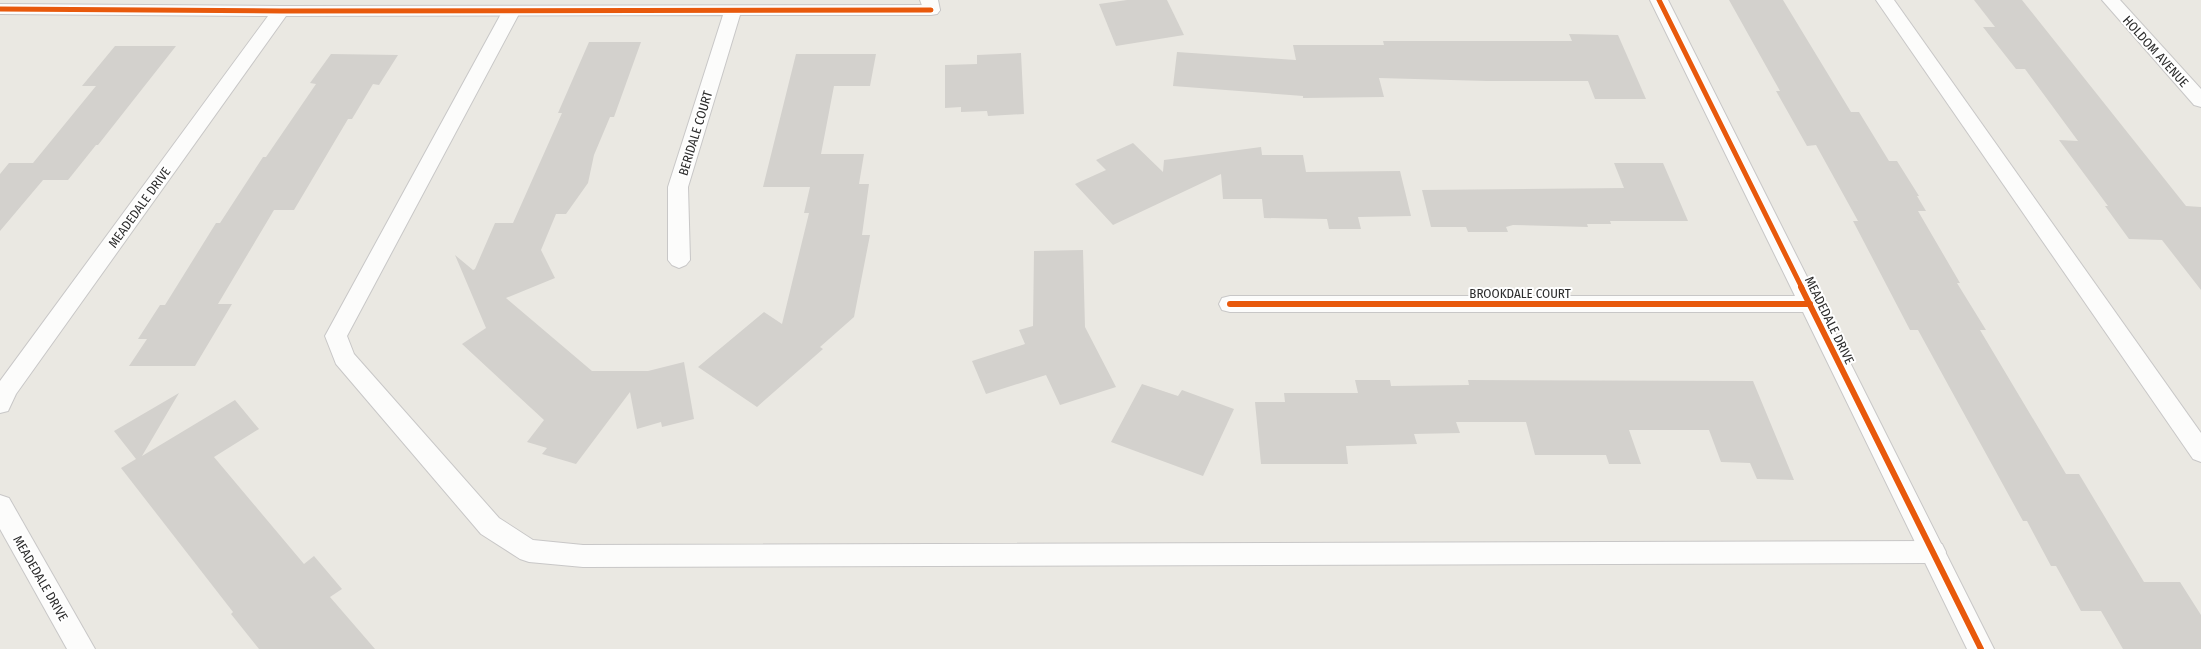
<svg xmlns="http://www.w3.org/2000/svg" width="2201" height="649" viewBox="0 0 2201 649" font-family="'Fira Sans Condensed',sans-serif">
	<rect width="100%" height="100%" fill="#eae8e2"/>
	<g fill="#d3d1cd">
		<polygon points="1127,0 1167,0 1184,35 1116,46 1099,4"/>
		<polygon points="1729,0 1783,0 1851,112 1859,112 1889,161 1897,161 1919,196 1917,196 1926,211 1918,211 1960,283 1957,283 1986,330 1980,330 2066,474 2079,474 2144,582 2180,582 2201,615 2201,649 2123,649 2101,611 2081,611 2056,566 2051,566 2027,521 2023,521 1918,330 1910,330 1853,221 1858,221 1816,145 1807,146 1776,91 1780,91"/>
		<polygon points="1974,0 2022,0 2186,206 2201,207 2201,290 2162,240 2129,239 2105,206 2108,206 2059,140 2078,141 2025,69 2016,69 1983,27 1995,27"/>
		<polygon points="1569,34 1618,35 1646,99 1595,99 1588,81 1487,81 1379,78 1384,97 1303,98 1303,96 1173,86 1177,52 1296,60 1293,45 1384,45 1383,41 1572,41"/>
		<polygon points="589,42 641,42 614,117 610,117 594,155 588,183 566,214 556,214 541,250 555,278 506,298 592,371 648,371 684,362 694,419 662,427 661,422 637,429 630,392 576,464 542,454 547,448 527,442 544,420 462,344 486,328 455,255 473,270 475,269 495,223 513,223 562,113 558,113"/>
		<polygon points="115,46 176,46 98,145 96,145 68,180 43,180 0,231 0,174 9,163 33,163 96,86 82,86"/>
		<polygon points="1021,53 1024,114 988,116 987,111 961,112 961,107 945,108 945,65 977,64 977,55"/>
		<polygon points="331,54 398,55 379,85 373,84 352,119 348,119 294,210 274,210 218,304 232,304 195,366 129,366 147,339 138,339 160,305 165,305 216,223 220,223 263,157 266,157 316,84 310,83"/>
		<polygon points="796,54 876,54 870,86 834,86 821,154 864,154 859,184 869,184 862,235 870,235 854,317 820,347 823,349 757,407 698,367 764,312 782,324 809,213 804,213 810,187 763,187"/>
		<polygon points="1133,143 1163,172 1164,160 1261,147 1262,155 1303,155 1306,172 1400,171 1411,216 1358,217 1361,229 1329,229 1327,219 1264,218 1262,199 1223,199 1221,174 1113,225 1075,184 1106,170 1096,160"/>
		<polygon points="1614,163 1663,163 1688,221 1610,221 1611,224 1587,224 1588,227 1513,225 1506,227 1508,232 1468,232 1466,227 1431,227 1422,190 1624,188"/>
		<polygon points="1083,250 1085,327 1116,387 1060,405 1046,375 986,394 972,361 1025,344 1019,330 1033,326 1034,251"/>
		<polygon points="1355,380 1390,380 1391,386 1469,385 1468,380 1753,381 1794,480 1757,479 1750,463 1721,462 1709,430 1629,430 1641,464 1609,464 1606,455 1535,455 1526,422 1456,422 1460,433 1414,434 1417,444 1346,446 1348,464 1261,464 1255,402 1285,402 1284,393 1358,393"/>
		<polygon points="1142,384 1178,396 1182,390 1234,409 1203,476 1111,442"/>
		<polygon points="179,393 142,456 235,400 259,429 214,457 304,564 314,556 342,589 330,597 375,649 259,649 231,614 233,612 121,468 136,459 114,431"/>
	</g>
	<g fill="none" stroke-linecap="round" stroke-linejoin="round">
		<defs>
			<g id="service">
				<polygon points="920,0 938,0 940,10 937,14 925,14"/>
				<polygon points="1876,0 1894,0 2201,433 2201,462 2193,459"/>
				<polygon points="511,7 517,8 520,12 347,336 354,354 499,518 533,540 583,545 1933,541 1942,544 1946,552 1942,560 1933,563 583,567 529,562 520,559 481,534 336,364 325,336 502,12 505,8"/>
			</g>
			<g id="minor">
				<polygon points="1650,0 1668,0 1994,649 1967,649 1803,312 1230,312 1222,310 1219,304 1222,298 1230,296 1795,296"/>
				<polygon points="0,4 281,6 931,5 937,6 940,10 937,14 931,15 740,15 688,187 690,260 686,265 679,268 672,265 668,260 668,187 723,15 286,16 16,394 8,411 0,413 0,381 268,16 0,14"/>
				<polygon points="0,495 9,498 95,649 67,649 0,529"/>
			</g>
			<polygon id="tertiary" points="2102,0 2120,0 2201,89 2201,107 2194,105"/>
		</defs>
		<use href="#service" stroke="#c8c7c7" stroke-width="2"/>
		<use href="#minor" stroke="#c8c7c7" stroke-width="2"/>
		<use href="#tertiary" stroke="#c8c7c7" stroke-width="2"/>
		<use href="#service" fill="#fcfcfb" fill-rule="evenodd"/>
		<use href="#minor" fill="#fcfcfb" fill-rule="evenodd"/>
		<use href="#tertiary" fill="#fcfcfb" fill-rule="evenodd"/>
		<defs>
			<g id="cycleway-far1">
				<polyline points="1659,0 1802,288"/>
				<polyline points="0,9 281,11 931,10"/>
			</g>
			<g id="cycleway">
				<polyline points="1801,287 1981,649"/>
				<polyline points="1230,304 1810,304"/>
			</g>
		</defs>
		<use href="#cycleway-far1" stroke="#fff" stroke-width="7"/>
		<use href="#cycleway" stroke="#fff" stroke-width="9"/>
		<use href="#cycleway-far1" stroke="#e8590c" stroke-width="5"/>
		<use href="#cycleway" stroke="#e8590c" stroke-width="6"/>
	</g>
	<g text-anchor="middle" stroke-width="4" stroke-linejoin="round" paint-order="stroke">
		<g font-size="13" fill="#2c2c2c" stroke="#fff">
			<text transform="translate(2156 51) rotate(48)" y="5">HOLDOM AVENUE</text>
			<text transform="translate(695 133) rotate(-73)" y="5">BERIDALE COURT</text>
			<text transform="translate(139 207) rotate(-54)" y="5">MEADEDALE DRIVE</text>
			<text x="1520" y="298">BROOKDALE COURT</text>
			<text transform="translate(1830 320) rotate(64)" y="5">MEADEDALE DRIVE</text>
			<text transform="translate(41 578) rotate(60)" y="5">MEADEDALE DRIVE</text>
		</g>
	</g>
</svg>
